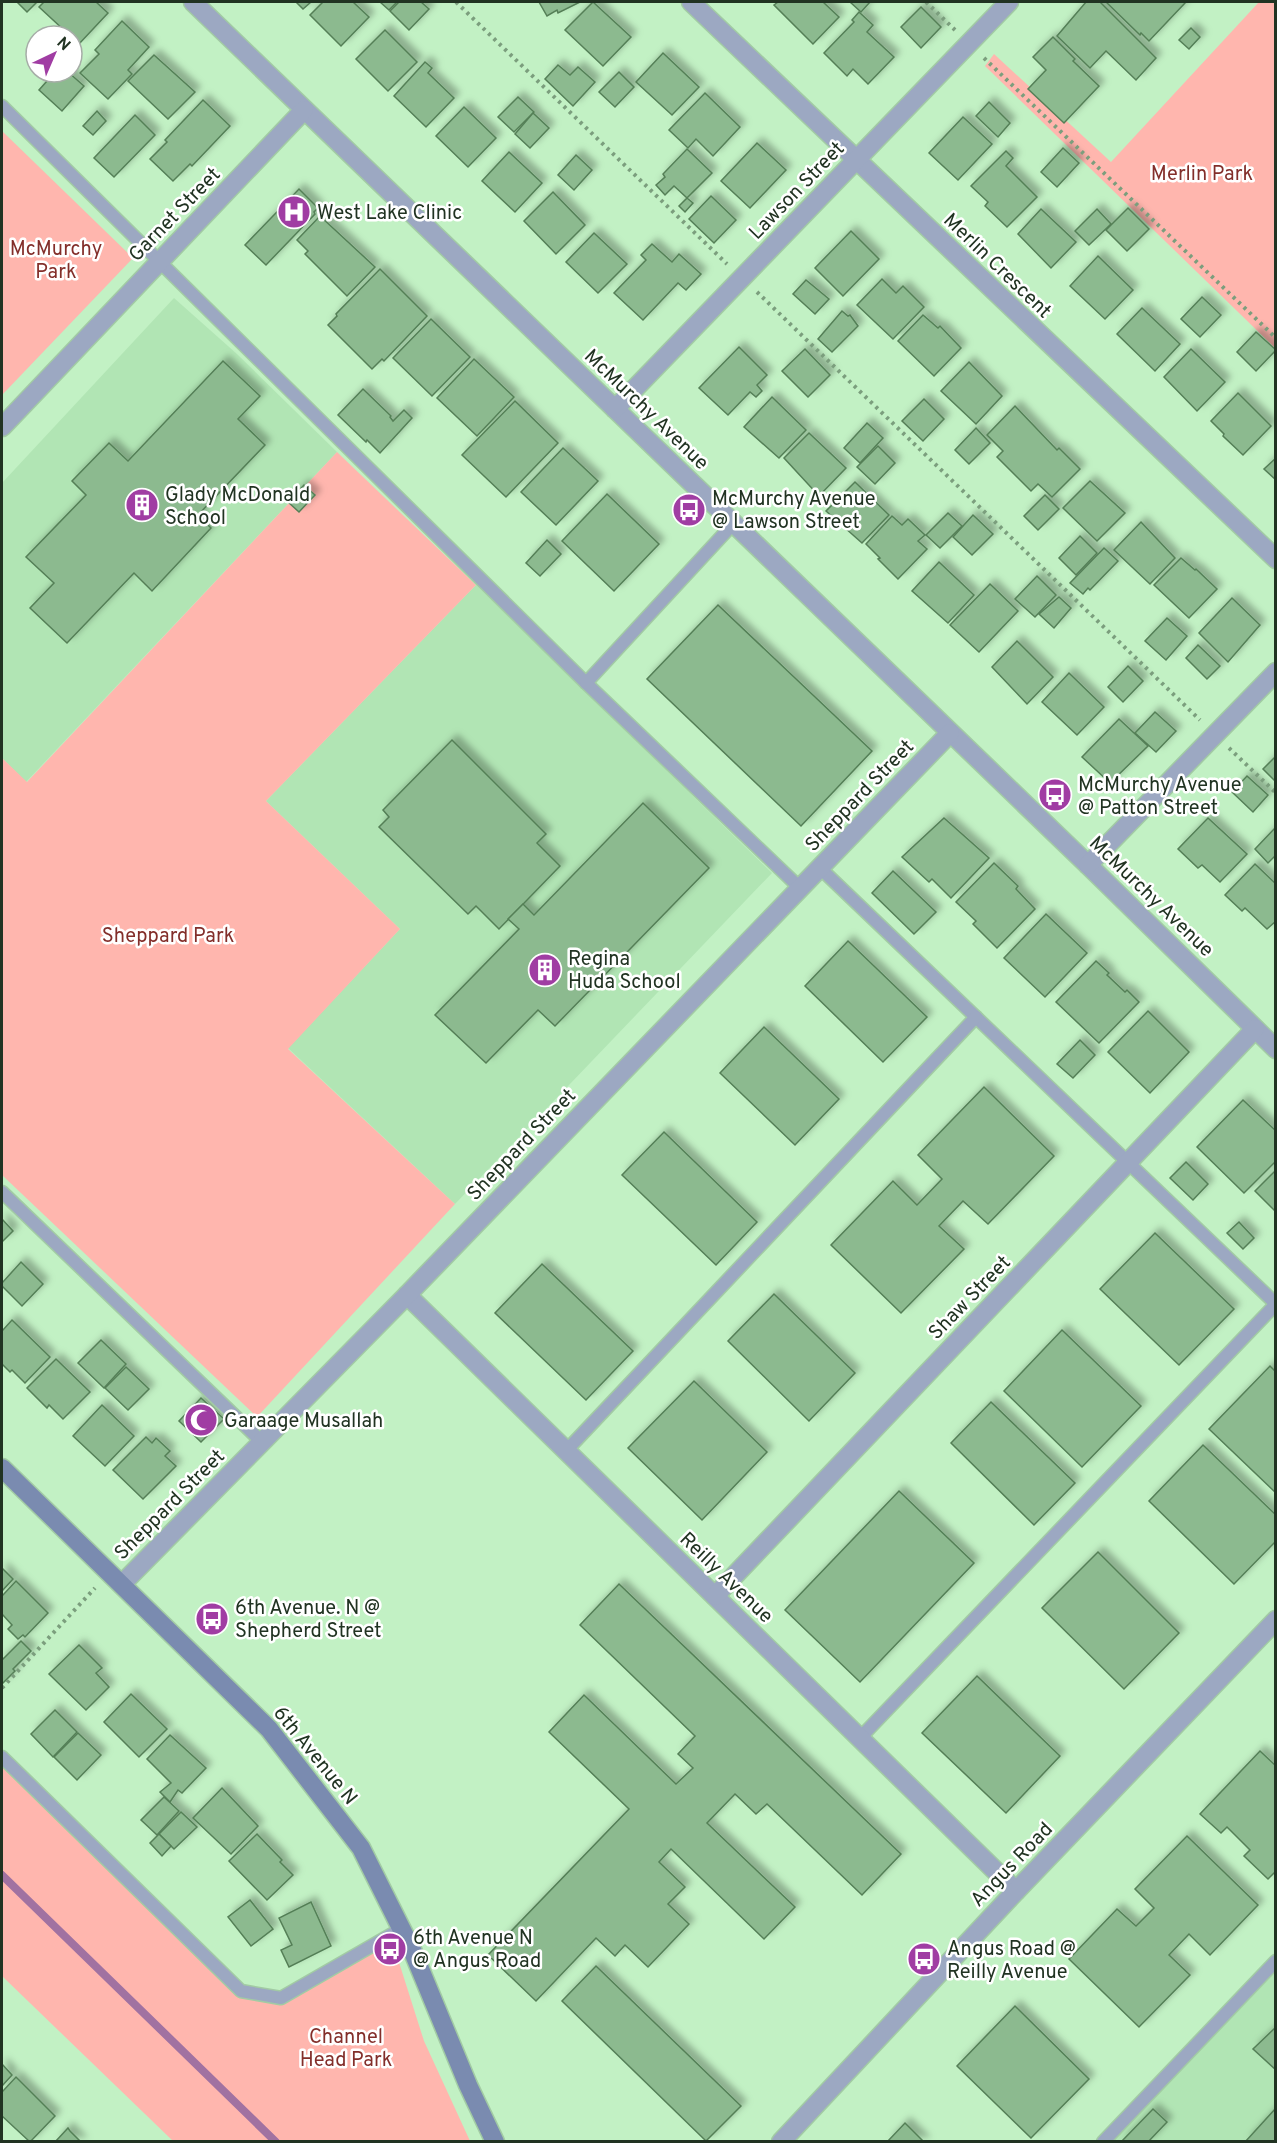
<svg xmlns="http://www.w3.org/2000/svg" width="1277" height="2143" viewBox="0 0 1277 2143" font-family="Overpass,sans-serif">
	<defs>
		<filter id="shadow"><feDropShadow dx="5.5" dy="-5.5" stdDeviation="3" flood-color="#0004"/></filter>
	</defs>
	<rect width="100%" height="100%" fill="#c2f1c4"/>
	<g fill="#b1e5b4">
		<polygon points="174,298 237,354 337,452 26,782 2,758 2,483"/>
		<polygon points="476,585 772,873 455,1204 288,1048 400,929 266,801"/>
		<polygon points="1275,1973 1275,2141 1112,2141"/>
	</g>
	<g fill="#ffb6ae">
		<polygon points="1259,2 1275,2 1275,348 985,66 994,54 1111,162"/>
		<polygon points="2,131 133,258 2,395"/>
		<polygon points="337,452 476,585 266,801 400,929 288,1049 455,1204 257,1417 2,1175 2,758 27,782"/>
		<polygon points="2,1757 241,1991 281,1998 390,1934 424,2041 470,2141 173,2141 2,1976"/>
	</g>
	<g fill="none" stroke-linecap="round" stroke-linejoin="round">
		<polyline stroke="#a172a1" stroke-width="8" points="2,1875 276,2142"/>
	</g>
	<g fill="#8cba8f" stroke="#547f57" stroke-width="1.5" filter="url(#shadow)">
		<polygon points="17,2 37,2 27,12"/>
		<polygon points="44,2 96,2 108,13 79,44 39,7"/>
		<polygon points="296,2 311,2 303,9"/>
		<polygon points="323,2 353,2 369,17 341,46 310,15"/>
		<polygon points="380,2 397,2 389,10"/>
		<polygon points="399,2 421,2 429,9 409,30 390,11"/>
		<polygon points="539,2 580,2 558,13 557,10 547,16"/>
		<polygon points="593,2 631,37 603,66 565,30"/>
		<polygon points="778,2 823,2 839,17 813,44 774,5"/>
		<polygon points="850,2 870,2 861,12"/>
		<polygon points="1086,2 1100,2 1156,58 1136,80 1106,51 1090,68 1057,36"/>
		<polygon points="1106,2 1184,2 1185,3 1149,41 1141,33 1140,35"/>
		<polygon points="921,7 941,27 921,48 901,27"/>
		<polygon points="859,12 873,25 867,32 894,57 868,84 853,69 847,76 824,53 854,22 852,20"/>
		<polygon points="122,21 149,47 128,70 132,74 108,99 80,73 99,54 95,50"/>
		<polygon points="1191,28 1200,37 1189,49 1179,40"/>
		<polygon points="385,30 417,62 388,91 356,59"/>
		<polygon points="1053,37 1075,59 1073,61 1099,86 1064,123 1028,89 1046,70 1033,57"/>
		<polygon points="663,53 699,87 672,115 636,82"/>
		<polygon points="154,55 195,92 168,119 128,81"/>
		<polygon points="425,62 432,68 428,73 454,98 426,127 394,96"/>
		<polygon points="558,65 570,75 578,67 595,82 573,106 545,79"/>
		<polygon points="55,72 68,72 84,86 62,111 39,90"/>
		<polygon points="619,72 634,87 615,107 599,92"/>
		<polygon points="705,93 740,127 713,156 696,139 688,148 669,130"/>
		<polygon points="518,97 534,112 514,132 498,117"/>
		<polygon points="203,100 230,126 192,166 190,164 173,181 150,159 167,142 165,140"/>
		<polygon points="989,102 1010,123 998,137 976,116"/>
		<polygon points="464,107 496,138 468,167 436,136"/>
		<polygon points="97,111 106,121 93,135 83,126"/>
		<polygon points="533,113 549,128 530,148 515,134"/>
		<polygon points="135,115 155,135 114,177 94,158"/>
		<polygon points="963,117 992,144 958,180 929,153"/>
		<polygon points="757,143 786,170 750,208 721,181"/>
		<polygon points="1063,148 1079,163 1057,187 1041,172"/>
		<polygon points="687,149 712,173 687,198 693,203 685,212 679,206 687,198 674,186 665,195 656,185 665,177 663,174"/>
		<polygon points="1006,151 1013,158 1006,166 1037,197 1007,227 985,206 988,202 971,186"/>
		<polygon points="509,152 542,183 515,212 482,181"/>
		<polygon points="576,155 592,170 574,190 558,175"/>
		<polygon points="299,189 318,208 314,212 315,214 266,265 245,245"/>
		<polygon points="553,192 585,225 556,254 524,221"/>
		<polygon points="711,196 736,220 714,243 689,219"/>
		<polygon points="1128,208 1149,229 1127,251 1106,230"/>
		<polygon points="1041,209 1076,242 1051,268 1018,234"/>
		<polygon points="1097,209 1111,224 1089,245 1075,231"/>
		<polygon points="320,216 375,267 347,296 305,254 308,251 297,240"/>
		<polygon points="851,231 879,259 843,296 815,268"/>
		<polygon points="594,233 627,264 598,293 566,262"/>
		<polygon points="652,244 672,262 679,254 701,274 686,290 678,283 643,320 614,293 646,260 641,255"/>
		<polygon points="1098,256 1133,290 1105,319 1070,286"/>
		<polygon points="380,269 427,316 384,361 382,359 372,369 328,325 337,316 336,314"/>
		<polygon points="882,279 896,293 903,286 924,307 893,339 857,305"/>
		<polygon points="806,280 829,299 815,314 793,294"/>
		<polygon points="1202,297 1221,315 1200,337 1181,319"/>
		<polygon points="1142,308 1180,344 1155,371 1117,334"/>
		<polygon points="842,311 848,316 850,315 858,326 832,352 818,339"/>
		<polygon points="923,315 938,328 940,326 961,348 934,376 898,341"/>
		<polygon points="431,319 470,357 432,396 393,358"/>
		<polygon points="1256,332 1276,350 1256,371 1237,352"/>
		<polygon points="739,347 767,375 757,385 762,391 756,397 750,392 728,415 699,388"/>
		<polygon points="805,349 830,375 808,397 782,371"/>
		<polygon points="1191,349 1225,382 1197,411 1164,377"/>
		<polygon points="474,359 514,397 477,436 437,398"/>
		<polygon points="223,361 260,396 238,419 265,445 198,515 211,528 152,591 134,573 67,643 30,608 54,583 26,557 86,495 72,481 109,443 128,461"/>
		<polygon points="969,362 1002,396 976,424 941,391"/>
		<polygon points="363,389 391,416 390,417 393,421 404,410 412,418 380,453 367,440 366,442 338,415"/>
		<polygon points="1238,393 1271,426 1243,455 1223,436 1224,434 1211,421"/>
		<polygon points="772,397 806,430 779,458 744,427"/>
		<polygon points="924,399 944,419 923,441 902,421"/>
		<polygon points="515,401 558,443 506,497 462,455"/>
		<polygon points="1015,406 1057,450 1059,448 1080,469 1052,497 1038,484 1031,491 997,457 1003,451 987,435"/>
		<polygon points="867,423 883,438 860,463 844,448"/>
		<polygon points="976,428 990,443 969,464 955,450"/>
		<polygon points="809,433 846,468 819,496 784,458"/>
		<polygon points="878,446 895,463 875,484 857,467"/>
		<polygon points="563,448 598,481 556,525 521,492"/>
		<polygon points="1276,458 1276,480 1264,469"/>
		<polygon points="1090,481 1125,513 1097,541 1063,508"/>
		<polygon points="855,482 889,515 862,543 826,511"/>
		<polygon points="304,485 315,495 299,512 288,502"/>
		<polygon points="607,494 659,544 614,591 562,541"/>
		<polygon points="1045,495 1059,509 1038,530 1024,516"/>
		<polygon points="948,513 962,526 940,548 926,535"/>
		<polygon points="973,515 993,534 972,555 953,537"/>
		<polygon points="892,516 902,525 908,519 925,535 918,541 927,549 898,579 878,559 880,558 866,544"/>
		<polygon points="1141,522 1175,558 1150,584 1114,550"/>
		<polygon points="1080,536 1097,553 1076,575 1059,558"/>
		<polygon points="547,540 561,554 540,576 526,563"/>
		<polygon points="1104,548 1118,561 1090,590 1088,588 1083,594 1070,583"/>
		<polygon points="1181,558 1195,570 1196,569 1217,589 1189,618 1154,585"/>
		<polygon points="939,562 974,595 948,623 912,591"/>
		<polygon points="1037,576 1056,595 1035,617 1015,599"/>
		<polygon points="990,584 1018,611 979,652 950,625"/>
		<polygon points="1059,597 1071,608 1054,628 1039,614"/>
		<polygon points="1232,598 1260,625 1228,662 1199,633"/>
		<polygon points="718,605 872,751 801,826 647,679"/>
		<polygon points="1167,618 1187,636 1166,660 1145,641"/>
		<polygon points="1017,641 1053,677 1027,704 992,667"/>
		<polygon points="1198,645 1220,666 1207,679 1186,658"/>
		<polygon points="1128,666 1143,681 1123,702 1108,687"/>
		<polygon points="1069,673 1104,707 1077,735 1042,702"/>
		<polygon points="1155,712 1176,731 1156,752 1135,733"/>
		<polygon points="1119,719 1148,746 1110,783 1082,757"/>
		<polygon points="452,740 546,834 537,843 560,866 499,929 476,906 468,914 379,827 389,817 383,810"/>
		<polygon points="1276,756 1276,782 1263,769"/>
		<polygon points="1247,776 1268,795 1253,812 1232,792"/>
		<polygon points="643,803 709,868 555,1026 538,1010 486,1063 435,1015 519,929 508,919 523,904 534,915"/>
		<polygon points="944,818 989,858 951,898 932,879 929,882 902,857"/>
		<polygon points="1208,818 1247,854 1220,882 1202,865 1198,868 1178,849"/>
		<polygon points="1274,829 1276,831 1276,855 1268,863 1255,849"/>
		<polygon points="994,863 1018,886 1016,889 1035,909 997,948 973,924 976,921 956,902"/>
		<polygon points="1255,864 1276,884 1276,921 1267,929 1245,908 1242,911 1225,895"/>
		<polygon points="893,871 936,912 914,934 872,893"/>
		<polygon points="1046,914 1087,953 1045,997 1004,958"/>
		<polygon points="848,941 927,1017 883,1062 805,986"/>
		<polygon points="1096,961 1109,973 1107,975 1125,992 1127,990 1139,1002 1099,1043 1056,1002"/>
		<polygon points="1148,1011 1189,1052 1150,1093 1108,1052"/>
		<polygon points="764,1027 839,1099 795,1145 720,1073"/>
		<polygon points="1080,1040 1095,1055 1073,1078 1057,1064"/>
		<polygon points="984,1087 1054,1156 988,1224 963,1201 939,1226 964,1249 901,1313 831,1245 893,1181 917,1205 942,1179 918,1155"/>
		<polygon points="1243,1100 1276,1131 1276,1161 1244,1193 1197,1147"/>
		<polygon points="664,1132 757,1222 716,1265 622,1175"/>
		<polygon points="1186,1162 1208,1184 1193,1200 1170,1178"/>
		<polygon points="1276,1170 1276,1212 1255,1191"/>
		<polygon points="2,1219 13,1231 2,1242"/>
		<polygon points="1239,1222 1254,1238 1243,1249 1227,1233"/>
		<polygon points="1155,1233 1234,1309 1179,1365 1100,1289"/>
		<polygon points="21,1262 43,1284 22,1306 2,1286 2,1283"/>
		<polygon points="542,1264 633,1351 586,1400 495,1313"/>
		<polygon points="774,1294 855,1373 809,1421 728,1341"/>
		<polygon points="12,1320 50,1357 25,1383 12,1370 10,1372 2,1364 2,1331"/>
		<polygon points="1062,1330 1141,1406 1082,1467 1004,1391"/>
		<polygon points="101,1340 126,1364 104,1388 78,1363"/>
		<polygon points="56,1359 90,1392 63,1419 49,1405 47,1408 27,1388"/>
		<polygon points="1270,1366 1276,1372 1276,1493 1209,1429"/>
		<polygon points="126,1367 149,1389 128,1410 105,1388"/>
		<polygon points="694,1381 767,1452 702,1520 628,1448"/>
		<polygon points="201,1398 224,1419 201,1442 179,1421"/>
		<polygon points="991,1402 1075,1483 1034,1525 951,1443"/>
		<polygon points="102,1405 134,1436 105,1466 73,1436"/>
		<polygon points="146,1437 152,1443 156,1438 170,1451 165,1456 176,1466 143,1499 113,1470"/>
		<polygon points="1203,1445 1276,1515 1276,1541 1234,1584 1149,1501"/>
		<polygon points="899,1491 974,1563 860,1682 785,1610"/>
		<polygon points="1098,1552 1179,1633 1124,1689 1042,1608"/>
		<polygon points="2,1568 13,1579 2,1591"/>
		<polygon points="16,1581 48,1613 25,1637 23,1635 18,1639 8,1629 12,1625 2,1614 2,1596"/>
		<polygon points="619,1584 901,1854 862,1895 767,1804 756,1814 735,1794 707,1823 795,1907 764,1939 671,1849 659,1862 685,1887 668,1904 689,1924 648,1967 625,1945 615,1956 596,1938 536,2001 488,1955 629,1809 549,1732 584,1695 676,1784 693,1768 678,1754 695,1736 580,1625"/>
		<polygon points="21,1641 31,1651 13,1669 15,1671 2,1684 2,1657 3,1659"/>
		<polygon points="79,1645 102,1668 96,1673 109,1687 86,1710 49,1674"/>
		<polygon points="977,1676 1060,1756 1006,1813 922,1733"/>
		<polygon points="131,1694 167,1729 139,1757 104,1722"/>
		<polygon points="55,1710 77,1732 53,1757 31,1734"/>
		<polygon points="78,1733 101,1755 77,1780 54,1757"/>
		<polygon points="170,1735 206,1768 182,1793 178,1790 170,1802 160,1792 171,1783 147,1759"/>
		<polygon points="1260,1751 1276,1766 1276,1871 1268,1879 1244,1856 1250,1850 1227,1827 1221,1833 1200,1814"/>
		<polygon points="222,1788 258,1826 231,1854 193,1818"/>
		<polygon points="164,1797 179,1811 157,1835 141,1820"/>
		<polygon points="181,1812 197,1827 174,1849 159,1834"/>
		<polygon points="159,1834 171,1846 162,1856 150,1843"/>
		<polygon points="257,1834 282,1860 280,1862 293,1875 267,1900 229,1861"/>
		<polygon points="1187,1836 1258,1905 1210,1955 1189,1934 1169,1955 1190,1975 1139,2027 1069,1959 1117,1909 1136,1926 1154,1908 1135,1889"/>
		<polygon points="250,1900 273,1929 251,1946 228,1917"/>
		<polygon points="311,1902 331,1946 289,1967 281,1950 292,1945 279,1918"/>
		<polygon points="596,1966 741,2106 706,2141 562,2001"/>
		<polygon points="1015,2006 1089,2079 1031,2138 957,2066"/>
		<polygon points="1276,2027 1276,2070 1253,2049"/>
		<polygon points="2,2064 12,2075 2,2086"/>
		<polygon points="16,2077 55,2116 30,2142 2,2116 2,2092"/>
		<polygon points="1276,2108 1276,2142 1245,2142"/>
		<polygon points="1153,2109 1167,2122 1148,2142 1121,2142"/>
		<polygon points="905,2123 924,2142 887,2142"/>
		<polygon points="68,2128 70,2131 81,2142 55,2142"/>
	</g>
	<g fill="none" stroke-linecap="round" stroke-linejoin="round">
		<defs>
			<g id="lane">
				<polyline points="2,106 586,683 800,888"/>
				<polyline points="586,683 733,524"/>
				<polyline points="820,868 1276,1304"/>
				<polyline points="2,1192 262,1442"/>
				<polyline points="566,1451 976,1017"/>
				<polyline points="860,1738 1276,1304"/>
				<polyline points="2,1757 241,1991 281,1998 401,1929"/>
				<polyline points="1103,2142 1276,1961"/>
			</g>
			<g id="street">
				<polyline points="193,2 1088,865 1276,1049"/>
				<polyline points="691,2 1276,559"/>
				<polyline points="615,409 1009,2"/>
				<polyline points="2,427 304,110"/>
				<polyline points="1088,865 1276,672"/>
				<polyline points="407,1295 1016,1891"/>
				<polyline points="122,1584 407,1295 950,733"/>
				<polyline points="715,1596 1255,1029"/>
				<polyline points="781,2142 1016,1891 1276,1620"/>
			</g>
			<polyline id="secondary" points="2,1468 269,1729 361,1848 413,1952 468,2085 495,2142"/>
		</defs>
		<use href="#lane" stroke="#a2cba4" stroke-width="15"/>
		<use href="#street" stroke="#a2cba4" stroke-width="21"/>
		<use href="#secondary" stroke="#a2cba4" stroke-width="21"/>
		<g stroke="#7b9e7d" stroke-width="4" stroke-dasharray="3 4.5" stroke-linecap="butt">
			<polyline points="456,2 727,264"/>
			<polyline points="926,2 955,30"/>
			<polyline points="984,58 1276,338"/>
			<polyline points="757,292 1200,720"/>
			<polyline points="1229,748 1276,793"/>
			<polyline points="2,1688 95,1588"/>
		</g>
		<use href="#lane" stroke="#9ca8c2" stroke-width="12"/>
		<use href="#street" stroke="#9ca8c2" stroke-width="18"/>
		<use href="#secondary" stroke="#7a8bb0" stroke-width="18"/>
	</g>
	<defs>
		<symbol id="hospital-disc" viewBox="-11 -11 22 22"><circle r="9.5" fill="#a03da3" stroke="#fff"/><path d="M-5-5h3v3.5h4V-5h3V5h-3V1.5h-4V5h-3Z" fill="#fff"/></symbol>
		<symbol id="building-disc" viewBox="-11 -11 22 22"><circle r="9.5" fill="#a03da3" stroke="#fff"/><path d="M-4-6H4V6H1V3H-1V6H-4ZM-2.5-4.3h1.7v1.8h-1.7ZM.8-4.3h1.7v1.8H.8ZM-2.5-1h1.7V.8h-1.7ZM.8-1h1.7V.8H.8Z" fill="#fff"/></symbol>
		<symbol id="bus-disc" viewBox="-11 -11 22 22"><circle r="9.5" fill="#a03da3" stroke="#fff"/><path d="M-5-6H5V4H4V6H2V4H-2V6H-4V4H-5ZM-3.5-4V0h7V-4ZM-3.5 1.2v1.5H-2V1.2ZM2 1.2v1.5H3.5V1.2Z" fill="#fff"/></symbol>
		<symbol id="mosque-disc" viewBox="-11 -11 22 22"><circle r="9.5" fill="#a03da3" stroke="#fff"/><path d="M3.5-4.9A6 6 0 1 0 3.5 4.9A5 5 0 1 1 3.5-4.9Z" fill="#fff"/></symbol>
	</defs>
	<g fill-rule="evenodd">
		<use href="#hospital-disc" x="275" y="193" width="38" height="38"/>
		<use href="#building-disc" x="123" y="486" width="38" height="38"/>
		<use href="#bus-disc" x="670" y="491" width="38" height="38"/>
		<use href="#bus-disc" x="1036" y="776" width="38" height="38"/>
		<use href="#building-disc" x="526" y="951" width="38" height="38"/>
		<use href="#mosque-disc" x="182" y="1401" width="38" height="38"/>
		<use href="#bus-disc" x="193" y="1600" width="38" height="38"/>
		<use href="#bus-disc" x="371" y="1930" width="38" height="38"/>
		<use href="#bus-disc" x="905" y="1940" width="38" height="38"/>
	</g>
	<g text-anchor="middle" stroke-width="5" stroke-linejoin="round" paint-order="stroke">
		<g font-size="20" fill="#832e2a" stroke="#fff">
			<text x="1202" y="180">Merlin Park</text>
			<text x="56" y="255">McMurchy<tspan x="56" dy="23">Park</tspan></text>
			<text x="168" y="942">Sheppard Park</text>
			<text x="346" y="2043">Channel<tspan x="346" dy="23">Head Park</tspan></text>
		</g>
		<g font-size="20" fill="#213322" stroke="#fff">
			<text transform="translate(796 190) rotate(-46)" y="7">Lawson Street</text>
			<text transform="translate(174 214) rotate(-46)" y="7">Garnet Street</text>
			<text transform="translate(998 265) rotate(44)" y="7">Merlin Crescent</text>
			<text transform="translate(647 409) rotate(44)" y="7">McMurchy Avenue</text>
			<text transform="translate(859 795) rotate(-46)" y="7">Sheppard Street</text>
			<text transform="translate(1152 896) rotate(44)" y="7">McMurchy Avenue</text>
			<text transform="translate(521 1144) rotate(-46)" y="7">Sheppard Street</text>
			<text transform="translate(969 1297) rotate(-46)" y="7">Shaw Street</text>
			<text transform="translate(169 1504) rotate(-45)" y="7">Sheppard Street</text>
			<text transform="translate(727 1577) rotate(44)" y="7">Reilly Avenue</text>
			<text transform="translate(316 1755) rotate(51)" y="7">6th Avenue N</text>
			<text transform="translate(1011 1864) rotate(-46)" y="7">Angus Road</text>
		</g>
		<g font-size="20" fill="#213322" stroke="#fff" text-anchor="start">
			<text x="317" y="219">West Lake Clinic</text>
			<text x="165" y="501">Glady McDonald<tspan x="165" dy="23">School</tspan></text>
			<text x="712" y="505">McMurchy Avenue<tspan x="712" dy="23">@ Lawson Street</tspan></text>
			<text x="1078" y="791">McMurchy Avenue<tspan x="1078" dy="23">@ Patton Street</tspan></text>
			<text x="568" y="965">Regina<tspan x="568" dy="23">Huda School</tspan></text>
			<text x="224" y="1427">Garaage Musallah</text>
			<text x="235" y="1614">6th Avenue. N @<tspan x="235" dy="23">Shepherd Street</tspan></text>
			<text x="413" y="1944">6th Avenue N<tspan x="413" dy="23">@ Angus Road</tspan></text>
			<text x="947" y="1955">Angus Road @<tspan x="947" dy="23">Reilly Avenue</tspan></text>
		</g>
	</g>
	<rect width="1277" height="2143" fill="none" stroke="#213322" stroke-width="6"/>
	<g transform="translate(54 54) rotate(44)"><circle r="28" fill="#ffffff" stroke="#a6ada7" stroke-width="1.5"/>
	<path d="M0-4.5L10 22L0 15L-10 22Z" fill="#a03da3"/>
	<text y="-9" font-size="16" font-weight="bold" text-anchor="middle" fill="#213322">N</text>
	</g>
</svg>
